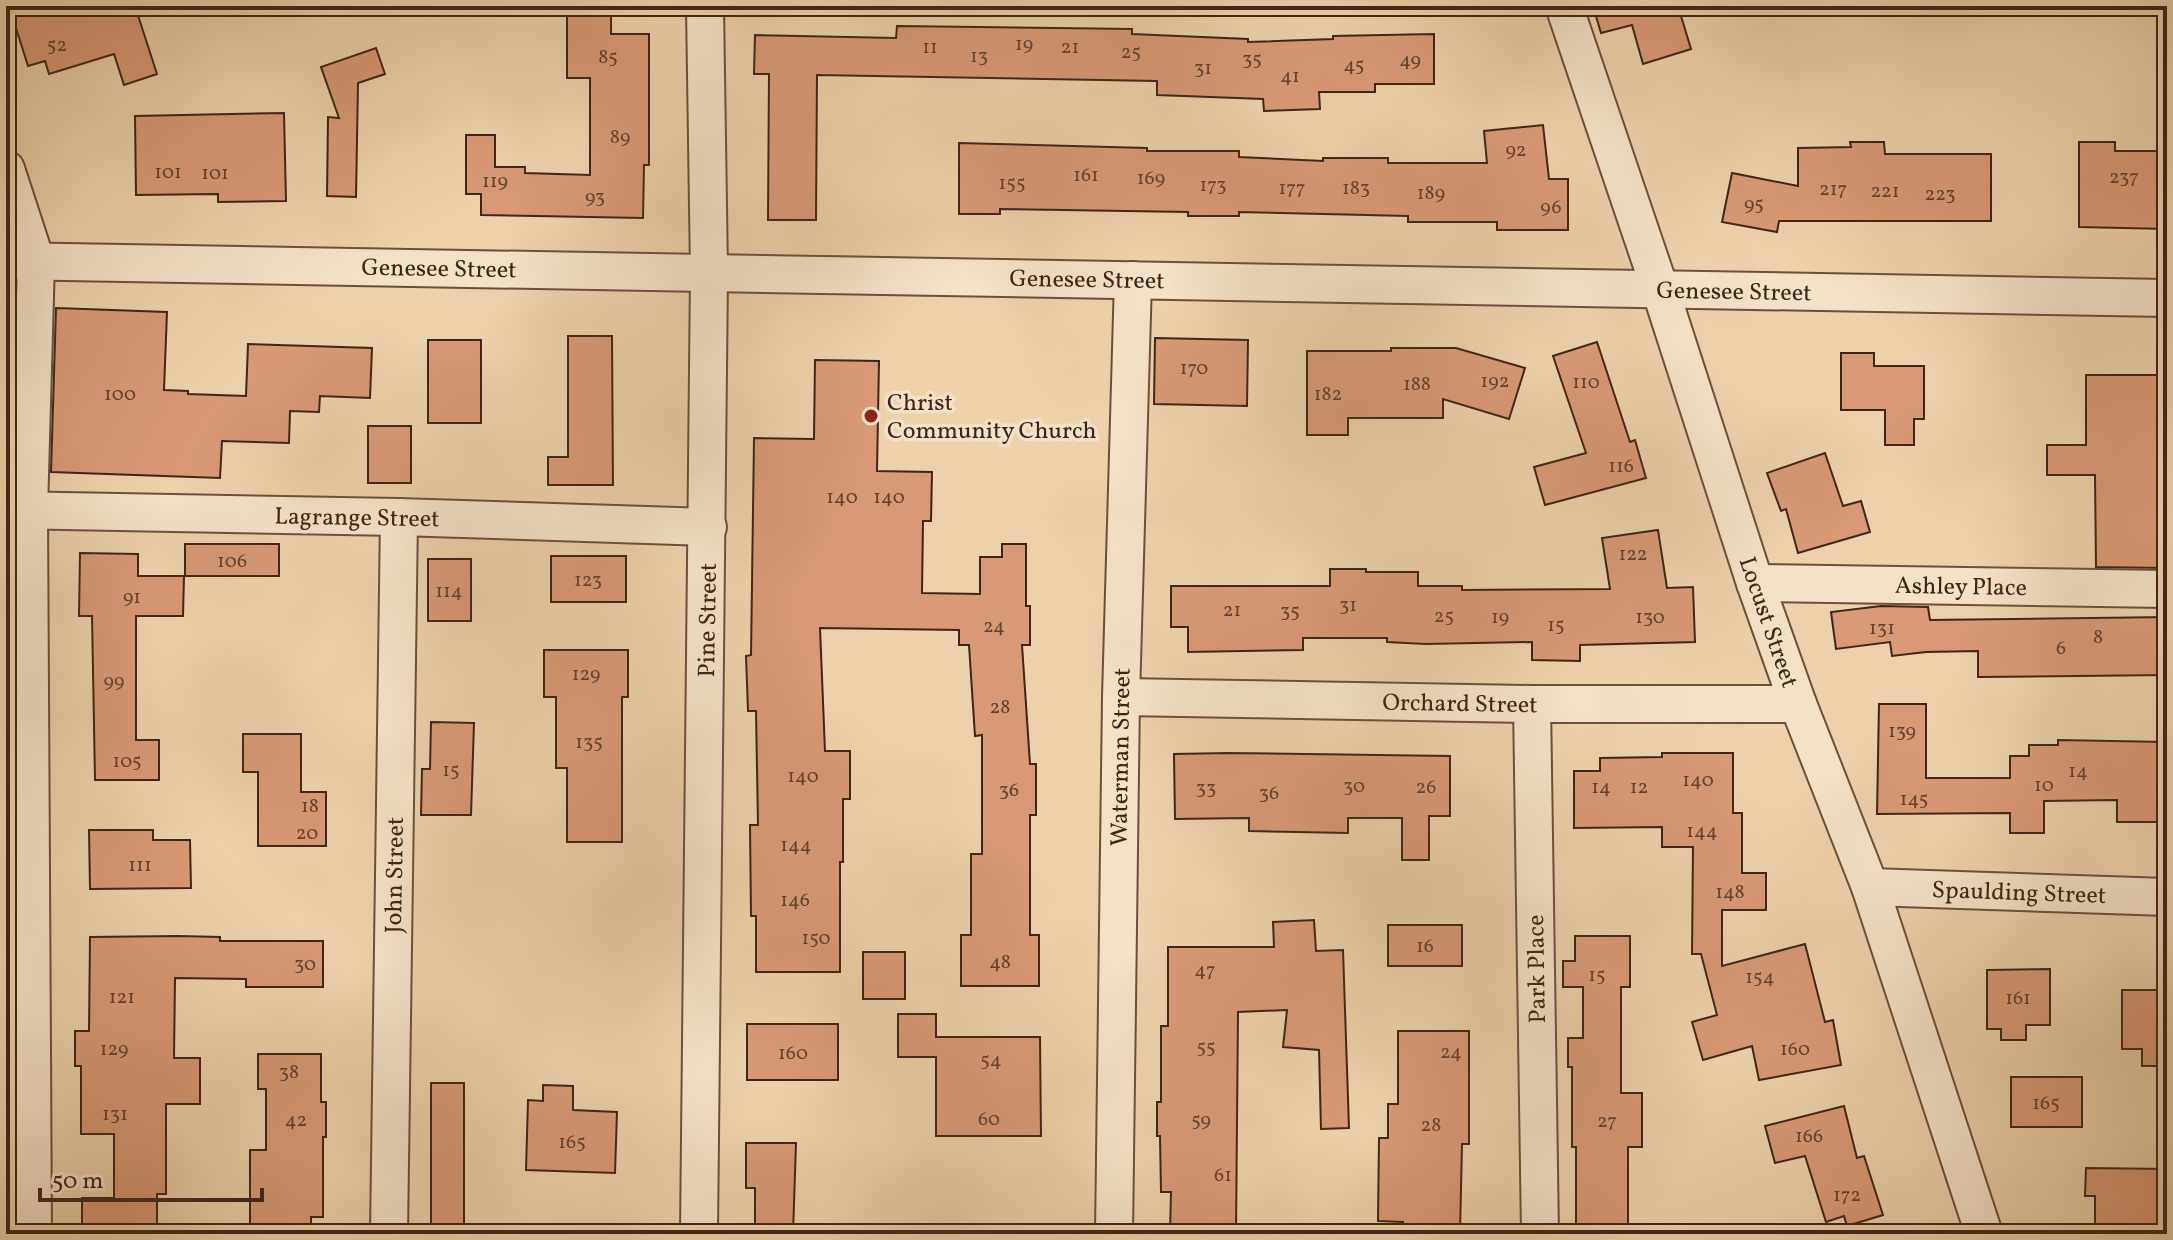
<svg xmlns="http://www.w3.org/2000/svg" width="2173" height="1240" viewBox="0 0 2173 1240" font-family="Vollkorn,serif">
	<rect width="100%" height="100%" fill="#edd1aa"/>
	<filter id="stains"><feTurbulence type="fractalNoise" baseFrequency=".0025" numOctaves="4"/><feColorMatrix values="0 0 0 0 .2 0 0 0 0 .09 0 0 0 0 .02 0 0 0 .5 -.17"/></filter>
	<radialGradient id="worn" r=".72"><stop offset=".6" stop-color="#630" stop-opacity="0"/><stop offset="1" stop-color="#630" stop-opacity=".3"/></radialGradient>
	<g fill="#d89974" stroke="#3f2518" stroke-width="2">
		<polygon points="9,6 135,6 157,74 124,85 114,54 49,74 45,61 28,66"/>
		<polygon points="567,6 611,6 611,34 649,34 649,165 644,165 643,218 481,215 481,194 466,194 466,135 495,135 495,167 525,167 525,173 590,175 590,78 567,78"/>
		<polygon points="1593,6 1678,6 1691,49 1643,64 1632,25 1601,33"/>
		<polygon points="897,26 1132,29 1132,34 1248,39 1248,42 1333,39 1333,36 1434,34 1434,84 1375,84 1375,92 1319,92 1320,109 1264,111 1263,99 1157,95 1157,81 817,75 816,220 768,220 769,74 754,74 755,35 896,38"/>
		<polygon points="376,48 385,74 358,83 356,197 327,196 328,117 339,118 321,67"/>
		<polygon points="284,113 286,201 218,202 218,194 136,195 135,116"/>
		<polygon points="1543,125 1549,179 1568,179 1568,230 1497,230 1497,222 1408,222 1408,216 1239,212 1239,216 1188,216 1188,212 1000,209 1000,214 959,214 959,143 1147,148 1147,151 1239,151 1239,157 1323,161 1323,158 1388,158 1388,163 1487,163 1484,131"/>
		<polygon points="1850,142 1884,142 1885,154 1991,154 1991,221 1779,221 1777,232 1722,222 1732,173 1798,186 1798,148 1851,147"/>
		<polygon points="2079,142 2115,142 2115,151 2167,151 2167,229 2079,227"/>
		<polygon points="56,308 167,312 164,390 188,391 188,394 246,396 248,344 372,348 370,398 320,396 319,412 290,411 289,443 222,441 220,478 51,472"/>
		<polygon points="568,336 612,336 613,485 548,485 548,457 568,457"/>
		<polygon points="1155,338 1248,340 1247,406 1154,404"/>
		<rect x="428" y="340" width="53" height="83"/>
		<polygon points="1597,342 1630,442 1635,440 1646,478 1545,505 1534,467 1586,453 1553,356"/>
		<polygon points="1391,348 1456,348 1525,368 1509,419 1443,399 1443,418 1348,418 1348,435 1307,435 1307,351 1391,351"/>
		<polygon points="1841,353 1874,353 1874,366 1924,366 1924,419 1914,419 1914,445 1885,445 1885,410 1841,410"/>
		<polygon points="815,360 879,361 877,471 932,472 931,521 923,521 922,593 980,594 980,557 1002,557 1002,544 1026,544 1026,606 1030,606 1030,645 1022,645 1030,764 1036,764 1036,815 1030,815 1030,935 1039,935 1039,986 961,986 961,935 971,935 971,854 982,854 982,735 975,736 969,645 959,645 959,630 820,628 825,751 850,751 850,799 843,799 843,862 840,862 840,972 756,972 756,916 751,916 750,825 758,825 756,711 748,711 746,656 751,655 754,438 814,439"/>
		<polygon points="2086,375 2167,375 2167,568 2096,567 2095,475 2047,475 2047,445 2086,445"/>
		<rect x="368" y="426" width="43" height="57"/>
		<polygon points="1825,453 1843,506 1861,501 1870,532 1798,553 1786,509 1781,511 1767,473"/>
		<polygon points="1658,530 1667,588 1693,587 1695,642 1580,645 1580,661 1532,660 1532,642 1426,644 1387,642 1387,638 1303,638 1303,650 1188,652 1188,627 1171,627 1171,586 1330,586 1330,569 1366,569 1366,572 1418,572 1418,586 1462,586 1462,590 1610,589 1602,538"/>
		<rect x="185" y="544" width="94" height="32"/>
		<polygon points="80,553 138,554 138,576 184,576 183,616 136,616 136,740 159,740 159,780 95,780 92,616 79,616"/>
		<rect x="551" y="556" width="75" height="46"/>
		<rect x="428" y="559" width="43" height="62"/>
		<polygon points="1881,606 1928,607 1930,620 2167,617 2167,675 1978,677 1978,651 1926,652 1892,656 1890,642 1836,649 1831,612"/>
		<polygon points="544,650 628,650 628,697 622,697 622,842 567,842 567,768 556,768 556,697 544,697"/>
		<polygon points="1879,704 1926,704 1926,778 2010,778 2010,756 2029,756 2029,745 2058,745 2058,740 2166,742 2166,822 2117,822 2117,800 2044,801 2044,833 2010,833 2010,813 1877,814"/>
		<polygon points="431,722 474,723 471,815 421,815 422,769 430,769"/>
		<polygon points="243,734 301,734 301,792 326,792 326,846 258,846 258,772 243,772"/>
		<polygon points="1228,753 1450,756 1450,816 1429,816 1429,860 1402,860 1402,818 1348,818 1348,833 1249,831 1249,818 1175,819 1174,754"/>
		<polygon points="1662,753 1733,753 1733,813 1742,813 1742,873 1766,873 1766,910 1722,910 1722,966 1805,944 1825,1022 1833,1020 1841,1065 1759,1080 1752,1046 1703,1060 1692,1022 1717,1015 1701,954 1692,954 1693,847 1662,847 1662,827 1574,828 1574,771 1600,771 1600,758 1662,757"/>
		<polygon points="89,830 153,830 153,840 190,840 191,888 90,889"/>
		<polygon points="1314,920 1316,951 1343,950 1349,1128 1321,1129 1319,1050 1283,1047 1287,1010 1238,1012 1236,1234 1170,1234 1171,1192 1161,1192 1160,1136 1157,1136 1157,1102 1161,1102 1161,1026 1168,1026 1168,947 1274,947 1273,922"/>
		<rect x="1388" y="925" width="74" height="41"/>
		<polygon points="178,936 220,937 220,941 323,941 323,987 246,987 246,979 175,978 174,1058 200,1058 200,1104 166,1104 166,1194 157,1194 157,1234 82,1234 82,1198 114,1198 114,1134 81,1134 81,1066 75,1066 75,1031 89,1031 90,937"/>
		<polygon points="1575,936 1630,936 1630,987 1621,987 1621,1093 1642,1093 1642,1147 1628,1147 1628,1224 1576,1224 1576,1147 1572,1147 1572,1067 1568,1067 1568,1038 1583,1038 1583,987 1563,987 1563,961 1575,961"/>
		<rect x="863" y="952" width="42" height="47"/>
		<polygon points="2050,969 2050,1025 2026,1025 2026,1040 2001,1040 2001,1029 1987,1029 1987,970"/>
		<polygon points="2122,990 2167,990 2167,1066 2142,1066 2142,1049 2122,1049"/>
		<polygon points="898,1014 936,1014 936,1037 1040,1037 1041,1136 936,1136 936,1057 898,1057"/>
		<rect x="747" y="1024" width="91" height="56"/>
		<polygon points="1398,1031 1469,1031 1469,1144 1462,1144 1460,1234 1403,1234 1403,1222 1378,1221 1379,1138 1388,1138 1388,1104 1398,1104"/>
		<polygon points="258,1054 321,1054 321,1102 326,1102 326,1137 323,1137 323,1217 311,1217 311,1234 250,1234 250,1150 266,1150 266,1089 258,1089"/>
		<rect x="2011" y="1077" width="71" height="50"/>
		<rect x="431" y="1083" width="33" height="151"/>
		<polygon points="543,1085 573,1086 573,1110 617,1112 615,1173 526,1170 528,1100 543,1101"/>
		<polygon points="1844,1106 1857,1158 1864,1156 1883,1215 1847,1226 1844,1216 1826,1222 1805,1156 1775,1163 1765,1126"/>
		<polygon points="746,1143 796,1143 793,1234 755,1234 755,1188 746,1188"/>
		<polygon points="2086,1168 2167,1169 2167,1230 2095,1229 2095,1196 2085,1196"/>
	</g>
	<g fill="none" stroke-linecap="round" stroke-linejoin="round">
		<defs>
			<g id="minor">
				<polyline points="1564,6 1660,289 1755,583 1798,704 1870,887 1984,1234"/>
				<polyline points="6,169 36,261 29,510 33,1234"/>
				<polyline points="6,261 2167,298"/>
				<polyline points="8,510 399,517 708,527"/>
				<polyline points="1755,583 2167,589"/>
				<polyline points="1121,697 1532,704 1798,704"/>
				<polyline points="1532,704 1540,1234"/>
				<polyline points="1870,887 2167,897"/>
				<polyline points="389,1234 399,517"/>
				<polyline points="699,1234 709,273 705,6"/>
				<polyline points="1114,1234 1121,697 1133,280"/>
			</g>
		</defs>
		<use href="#minor" stroke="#6a503c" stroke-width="40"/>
		<use href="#minor" stroke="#f3e1c8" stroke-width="36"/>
	</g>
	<circle fill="#8f2418" stroke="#f3e1c8" stroke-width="3" cx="871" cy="416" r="8"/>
	<g text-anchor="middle" stroke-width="7" stroke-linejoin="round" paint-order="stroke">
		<g font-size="20" fill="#65422f">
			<text x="1024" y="50">19</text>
			<text x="57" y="51">52</text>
			<text x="930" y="53">11</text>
			<text x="1070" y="53">21</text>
			<text x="1131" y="58">25</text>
			<text x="979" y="62">13</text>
			<text x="608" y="63">85</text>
			<text x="1252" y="65">35</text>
			<text x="1410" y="66">49</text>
			<text x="1354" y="71">45</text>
			<text x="1203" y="74">31</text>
			<text x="1290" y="82">41</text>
			<text x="620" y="143">89</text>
			<text x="1516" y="156">92</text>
			<text x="168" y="178">101</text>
			<text x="215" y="179">101</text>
			<text x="1086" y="181">161</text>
			<text x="2124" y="183">237</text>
			<text x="1151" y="184">169</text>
			<text x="495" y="187">119</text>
			<text x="1012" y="189">155</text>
			<text x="1213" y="191">173</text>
			<text x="1292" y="194">177</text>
			<text x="1356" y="194">183</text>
			<text x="1833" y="195">217</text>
			<text x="1885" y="197">221</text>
			<text x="1431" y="199">189</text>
			<text x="1940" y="200">223</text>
			<text x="595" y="203">93</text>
			<text x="1754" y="210">95</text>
			<text x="1551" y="213">96</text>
			<text x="1194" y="374">170</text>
			<text x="1495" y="387">192</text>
			<text x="1586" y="388">110</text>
			<text x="1417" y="390">188</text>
			<text x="120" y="400">100</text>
			<text x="1328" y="400">182</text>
			<text x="1621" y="472">116</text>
			<text x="842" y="503">140</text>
			<text x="889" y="503">140</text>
			<text x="1633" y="560">122</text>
			<text x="232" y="567">106</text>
			<text x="588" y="586">123</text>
			<text x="449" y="597">114</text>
			<text x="132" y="603">91</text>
			<text x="1348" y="611">31</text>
			<text x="1232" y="616">21</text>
			<text x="1290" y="617">35</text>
			<text x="1444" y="622">25</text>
			<text x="1500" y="623">19</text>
			<text x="1650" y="623">130</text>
			<text x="1556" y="631">15</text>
			<text x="994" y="632">24</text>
			<text x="1882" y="634">131</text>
			<text x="2098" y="643">8</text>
			<text x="2061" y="654">6</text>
			<text x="586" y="680">129</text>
			<text x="114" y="687">99</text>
			<text x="1000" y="713">28</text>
			<text x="1902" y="737">139</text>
			<text x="589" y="748">135</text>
			<text x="127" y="767">105</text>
			<text x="451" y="776">15</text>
			<text x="2078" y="777">14</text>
			<text x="803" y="782">140</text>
			<text x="1698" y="786">140</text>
			<text x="2044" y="791">10</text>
			<text x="1354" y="792">30</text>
			<text x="1426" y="793">26</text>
			<text x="1601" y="793">14</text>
			<text x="1639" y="793">12</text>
			<text x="1206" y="794">33</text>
			<text x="1009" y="796">36</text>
			<text x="1269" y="799">36</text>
			<text x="1914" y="805">145</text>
			<text x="310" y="812">18</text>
			<text x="1702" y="837">144</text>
			<text x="307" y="839">20</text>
			<text x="796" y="851">144</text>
			<text x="140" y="871">111</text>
			<text x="1730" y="898">148</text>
			<text x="795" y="906">146</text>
			<text x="816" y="944">150</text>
			<text x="1425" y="952">16</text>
			<text x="1000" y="968">48</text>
			<text x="305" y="970">30</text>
			<text x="1205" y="976">47</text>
			<text x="1597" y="981">15</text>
			<text x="1760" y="983">154</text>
			<text x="122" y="1003">121</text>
			<text x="2018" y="1004">161</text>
			<text x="1206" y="1053">55</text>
			<text x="114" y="1055">129</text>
			<text x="1795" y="1055">160</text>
			<text x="1451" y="1058">24</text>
			<text x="793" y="1059">160</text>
			<text x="991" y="1066">54</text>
			<text x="289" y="1078">38</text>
			<text x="2046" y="1109">165</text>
			<text x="115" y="1120">131</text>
			<text x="989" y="1125">60</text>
			<text x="296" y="1126">42</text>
			<text x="1201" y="1126">59</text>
			<text x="1607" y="1127">27</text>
			<text x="1431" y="1131">28</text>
			<text x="1809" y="1142">166</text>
			<text x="572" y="1148">165</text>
			<text x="1223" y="1181">61</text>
			<text x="1847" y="1201">172</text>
		</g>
		<g font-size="24" fill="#3f2518" stroke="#f3e1c8">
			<text transform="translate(439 268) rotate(1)" y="8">Genesee Street</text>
			<text transform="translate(1087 279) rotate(1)" y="8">Genesee Street</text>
			<text transform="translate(1734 291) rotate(1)" y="8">Genesee Street</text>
			<text transform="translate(357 517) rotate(1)" y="8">Lagrange Street</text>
			<text transform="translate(1961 586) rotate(1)" y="8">Ashley Place</text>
			<text transform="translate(707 620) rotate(-89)" y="8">Pine Street</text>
			<text transform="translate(1769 622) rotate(71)" y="8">Locust Street</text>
			<text transform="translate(1460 703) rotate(1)" y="8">Orchard Street</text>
			<text transform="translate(1120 757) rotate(-89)" y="8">Waterman Street</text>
			<text transform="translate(394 875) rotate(-89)" y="8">John Street</text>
			<text transform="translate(2019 892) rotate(2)" y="8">Spaulding Street</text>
			<text transform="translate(1536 969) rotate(-91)" y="8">Park Place</text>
		</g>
		<g font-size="24" fill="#3f2518" stroke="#f3e1c8" text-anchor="start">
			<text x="887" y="410">Christ<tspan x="887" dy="28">Community Church</tspan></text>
		</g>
	</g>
	<rect width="2173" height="1240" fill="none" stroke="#edd1aa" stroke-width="32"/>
	<rect x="8" y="8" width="2157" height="1224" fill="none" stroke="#3f2518" stroke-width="4"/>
	<rect x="16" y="16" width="2141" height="1208" fill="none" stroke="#3f2518" stroke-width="2"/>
	<path d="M40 1188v12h222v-12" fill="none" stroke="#3f2518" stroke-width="4"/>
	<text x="52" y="1188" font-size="24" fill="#3f2518" stroke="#f3e1c8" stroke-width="6" paint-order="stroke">50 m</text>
	<rect width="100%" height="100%" filter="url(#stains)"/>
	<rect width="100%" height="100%" fill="url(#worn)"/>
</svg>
